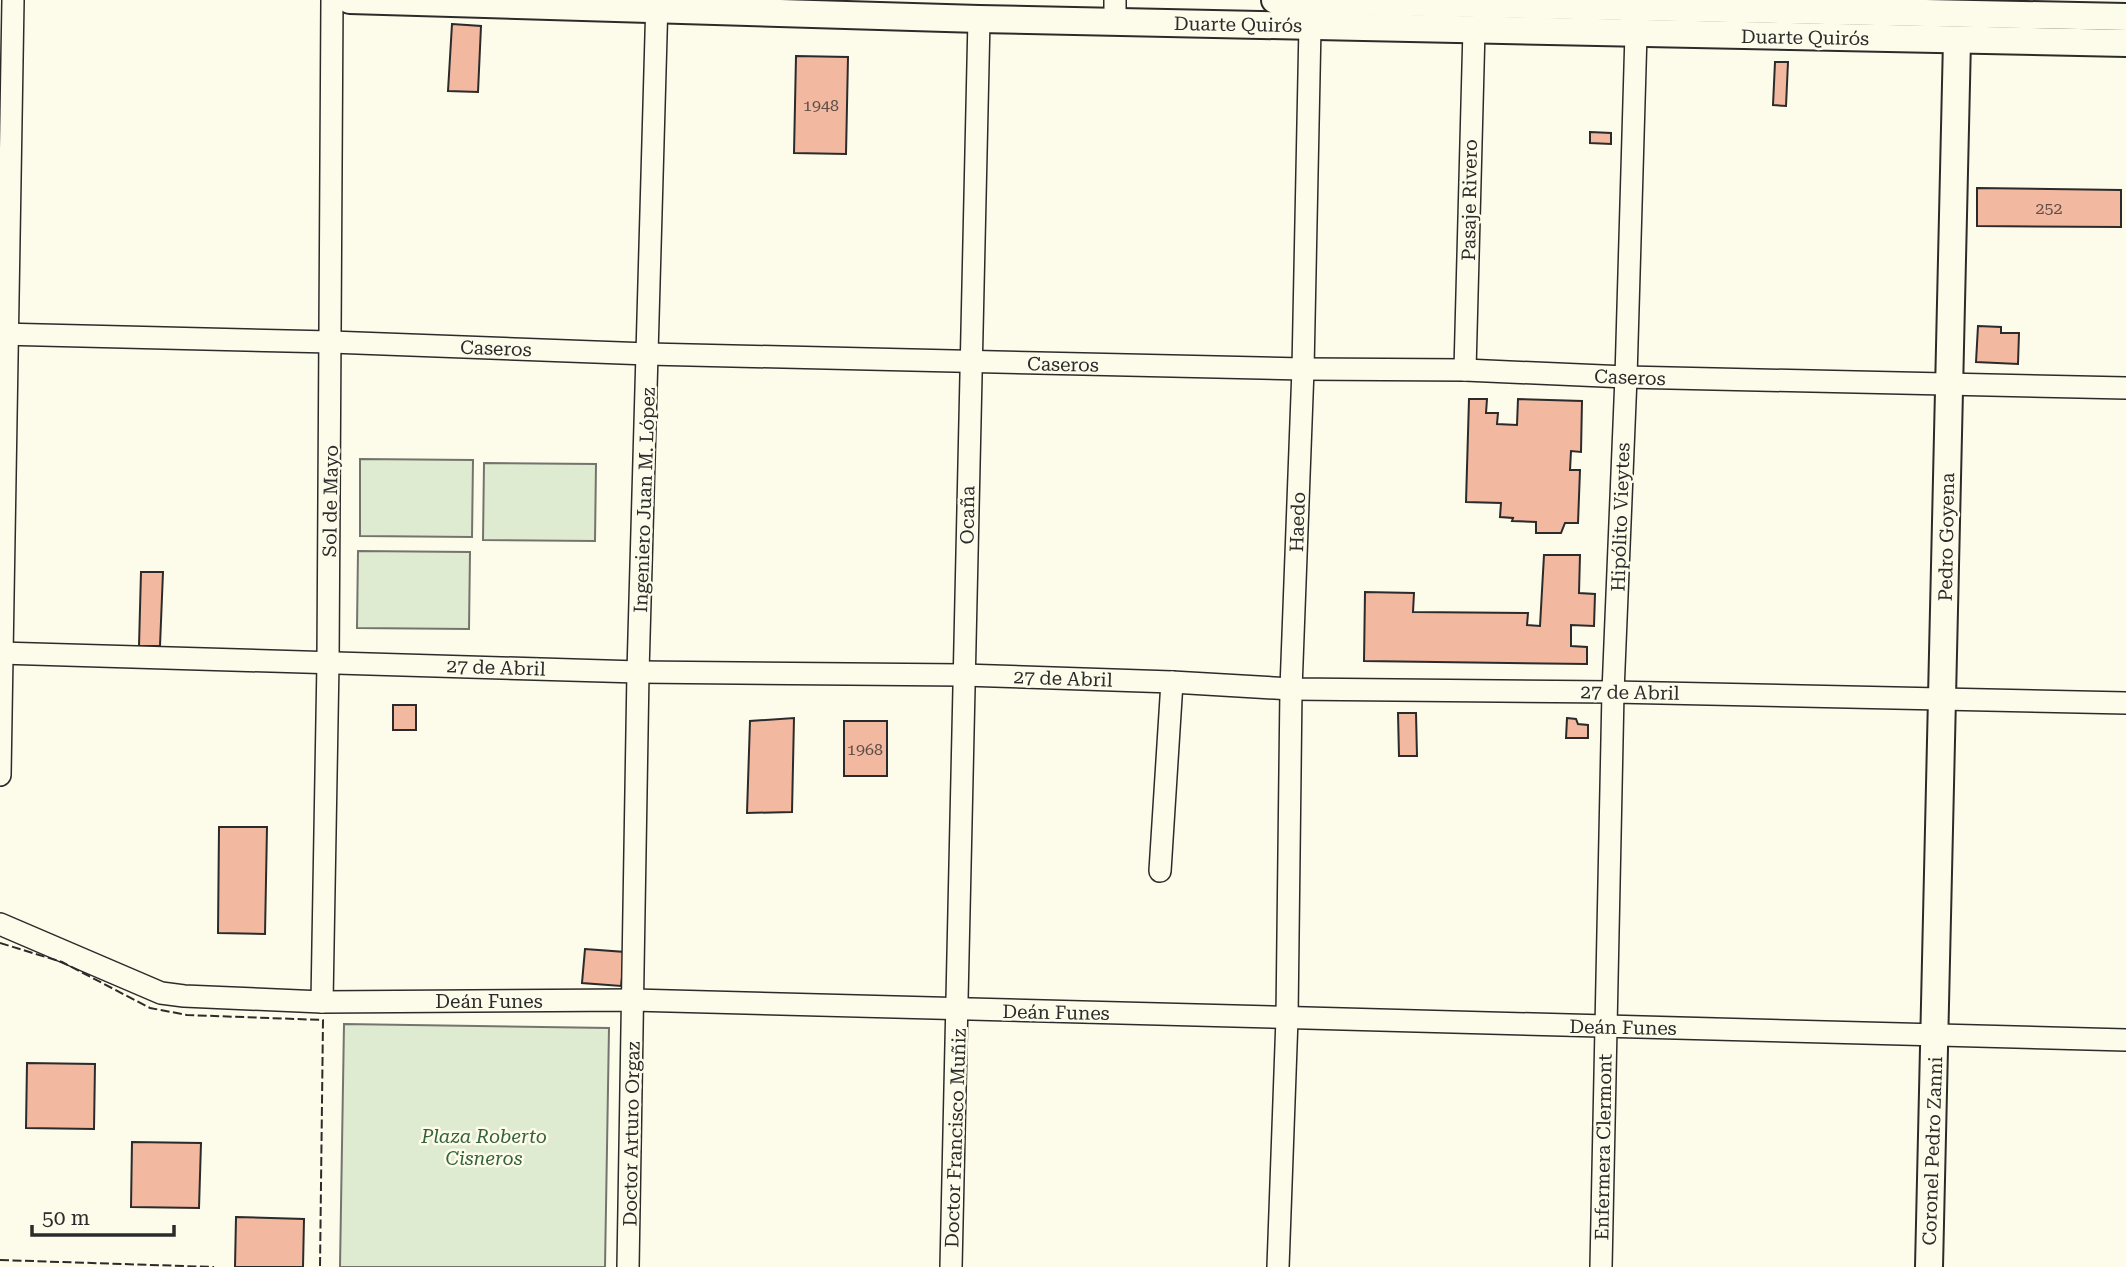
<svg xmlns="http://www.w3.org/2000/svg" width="2126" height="1267" viewBox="0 0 2126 1267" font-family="'Roboto Serif',serif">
	<rect width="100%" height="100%" fill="#fdfbea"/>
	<g fill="#deebd1" stroke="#74746e" stroke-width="2">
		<polygon points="360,459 473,460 472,537 360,536"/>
		<polygon points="484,463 596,464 595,541 483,540"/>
		<polygon points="358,551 470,552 469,629 357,628"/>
		<polygon points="344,1024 609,1028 605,1267 340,1267"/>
	</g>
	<g fill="#f2b8a0" stroke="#2b2b2b" stroke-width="2">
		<polygon points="452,24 481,26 478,92 448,91"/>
		<polygon points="796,56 848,57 846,154 794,153"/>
		<polygon points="1775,62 1788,62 1786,106 1773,105"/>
		<polygon points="1590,132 1611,133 1611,144 1590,143"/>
		<polygon points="1977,188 2121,190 2121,227 1977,226"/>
		<polygon points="1978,326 2001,327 2001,333 2019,333 2018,364 1976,362"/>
		<polygon points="1469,399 1487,399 1486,413 1498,413 1497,424 1517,425 1518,399 1582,401 1581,452 1571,451 1570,470 1580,470 1578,523 1565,523 1561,533 1536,533 1536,522 1512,521 1513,518 1500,517 1501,503 1466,502"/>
		<polygon points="1544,555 1580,555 1579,593 1595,594 1594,626 1571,625 1571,646 1587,647 1587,664 1364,661 1365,592 1414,593 1413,612 1528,613 1527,625 1540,626"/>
		<polygon points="141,572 163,572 160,646 139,646"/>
		<rect x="393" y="705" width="23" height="25"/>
		<polygon points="1398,713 1416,713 1417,756 1399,756"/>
		<polygon points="794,718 792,812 747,813 750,721"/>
		<polygon points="1567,718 1576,719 1578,724 1588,725 1588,738 1566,738"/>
		<rect x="844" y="721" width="43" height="55"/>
		<polygon points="219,827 267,827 265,934 218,933"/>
		<polygon points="585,949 625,952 621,986 582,983"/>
		<polygon points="27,1063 95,1064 94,1129 26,1128"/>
		<polygon points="132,1142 201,1143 199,1208 131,1207"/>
		<polygon points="236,1217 304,1219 303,1267 235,1267"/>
	</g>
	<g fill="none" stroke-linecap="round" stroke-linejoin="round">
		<defs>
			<g id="minor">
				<polyline points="1115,0 1115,21"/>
				<polyline points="0,334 331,342 648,354 1303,369 1465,370 1626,377 2126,388"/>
				<polyline points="1465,370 1474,29"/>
				<polyline points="0,653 638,672 963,675 1172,682 1291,689 1613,692 2126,703"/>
				<polyline points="0,775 13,0"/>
				<polyline points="1160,871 1172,682"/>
				<polyline points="0,924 161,993 184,996 322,1002 633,1000 2126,1040"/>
				<polyline points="322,1002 328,662 332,0"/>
				<polyline points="628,1267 638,672 657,0"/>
				<polyline points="951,1267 979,19"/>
				<polyline points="1278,1267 1287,1018 1291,689 1303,369 1310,26"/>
				<polyline points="1601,1267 1613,692 1626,377 1636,33 1632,20"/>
			</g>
			<g id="major">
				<polyline points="350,0 979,19 2126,43"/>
				<polyline points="1275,0 2126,17"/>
				<polyline points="1929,1267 1957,40"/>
			</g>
		</defs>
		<use href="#minor" stroke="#2b2b2b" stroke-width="24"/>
		<use href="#major" stroke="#2b2b2b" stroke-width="30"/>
		<use href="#minor" stroke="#fdfbea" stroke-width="21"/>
		<use href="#major" stroke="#fdfbea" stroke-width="26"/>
		<g stroke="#2b2b2b" stroke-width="2" stroke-dasharray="9 3.5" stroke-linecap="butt">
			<polyline points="0,943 62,962 150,1008 187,1015 323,1020 320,1267"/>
			<polyline points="0,1260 214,1267"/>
		</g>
	</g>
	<g text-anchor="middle" stroke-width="5" stroke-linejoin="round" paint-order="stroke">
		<g font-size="16" fill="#5d4e48">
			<text x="821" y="111">1948</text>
			<text x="2049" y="214">252</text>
			<text x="865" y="755">1968</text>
		</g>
		<g font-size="19" fill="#2b2b2b" stroke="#fdfbea">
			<text transform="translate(1238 24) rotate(1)" y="7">Duarte Quirós</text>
			<text transform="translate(1805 37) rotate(1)" y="7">Duarte Quirós</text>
			<text transform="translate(1469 200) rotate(-89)" y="7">Pasaje Rivero</text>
			<text transform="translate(496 348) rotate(2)" y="7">Caseros</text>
			<text transform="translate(1063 364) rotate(1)" y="7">Caseros</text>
			<text transform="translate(1630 377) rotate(2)" y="7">Caseros</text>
			<text transform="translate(644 500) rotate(-88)" y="7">Ingeniero Juan M. López</text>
			<text transform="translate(330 501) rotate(-89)" y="7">Sol de Mayo</text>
			<text transform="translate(967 515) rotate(-89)" y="7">Ocaña</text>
			<text transform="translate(1620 517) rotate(-88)" y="7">Hipólito Vieytes</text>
			<text transform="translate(1297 522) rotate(-88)" y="7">Haedo</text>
			<text transform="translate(1946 537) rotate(-89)" y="7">Pedro Goyena</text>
			<text transform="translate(496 667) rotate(2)" y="7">27 de Abril</text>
			<text transform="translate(1063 678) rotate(2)" y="7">27 de Abril</text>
			<text transform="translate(1630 692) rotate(1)" y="7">27 de Abril</text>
			<text x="489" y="1008">Deán Funes</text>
			<text transform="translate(1056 1012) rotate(1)" y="7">Deán Funes</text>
			<text transform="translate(1623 1027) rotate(1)" y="7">Deán Funes</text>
			<text transform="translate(631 1134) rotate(-89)" y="7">Doctor Arturo Orgaz</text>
			<text transform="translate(955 1138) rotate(-88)" y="7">Doctor Francisco Muñiz</text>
			<text transform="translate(1603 1147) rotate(-89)" y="7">Enfermera Clermont</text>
			<text transform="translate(1932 1151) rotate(-88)" y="7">Coronel Pedro Zanni</text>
		</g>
		<g font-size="19" font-style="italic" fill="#34623c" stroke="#fdfbea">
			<text x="484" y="1143">Plaza Roberto<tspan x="484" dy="22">Cisneros</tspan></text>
		</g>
	</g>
	<path d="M32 1225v10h142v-10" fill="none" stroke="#2b2b2b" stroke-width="3.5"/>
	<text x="42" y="1225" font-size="21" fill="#2b2b2b" stroke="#fdfbea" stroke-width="5" paint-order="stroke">50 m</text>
</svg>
